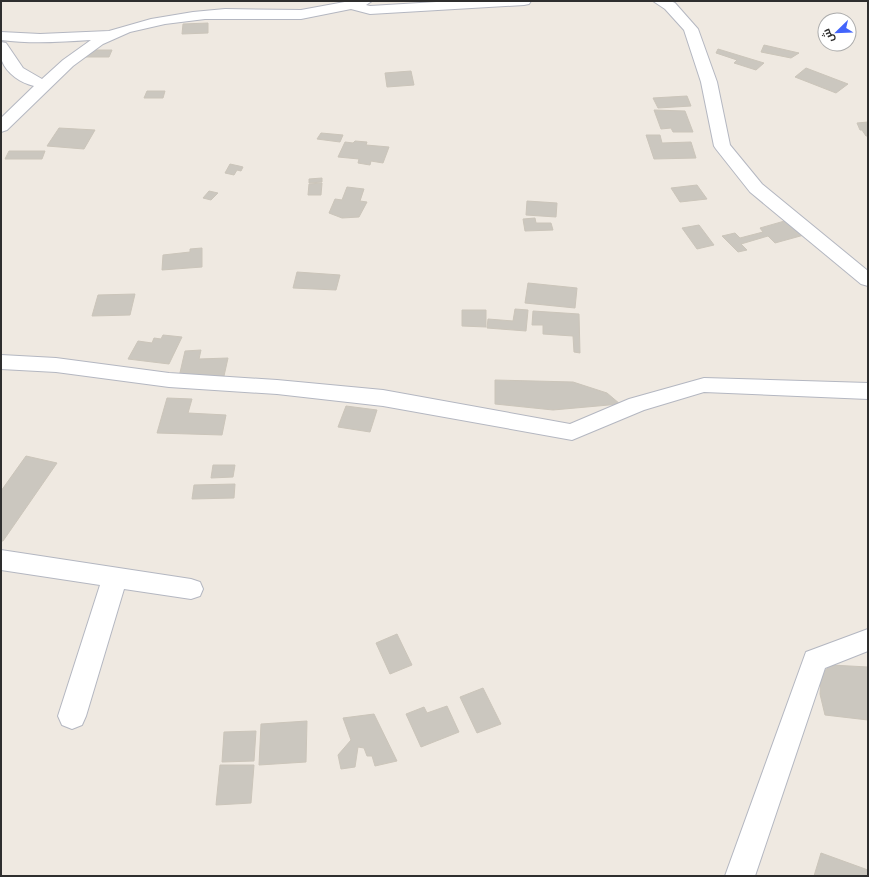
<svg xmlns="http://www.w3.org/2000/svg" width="869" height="877" viewBox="0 0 869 877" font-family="Manrope,Cairo,sans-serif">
	<rect width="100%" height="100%" fill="#efe9e1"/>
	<g fill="#cbc7bf" stroke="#cbc5ba">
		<polygon points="208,23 208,33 182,34 183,24"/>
		<polygon points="764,45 799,53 791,58 761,52"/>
		<polygon points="718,49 764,63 756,70 734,63 737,60 716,53"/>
		<polygon points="88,50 112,50 109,57 85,57"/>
		<polygon points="806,68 848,84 836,93 795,77"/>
		<polygon points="411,71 414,85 387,87 385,73"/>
		<polygon points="147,91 165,91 163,98 144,98"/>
		<polygon points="687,96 691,106 658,108 653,98"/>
		<polygon points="654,110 685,111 693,132 673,132 671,128 661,129"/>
		<polygon points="868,122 868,136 866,136 862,130 860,130 857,123"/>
		<polygon points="59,128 95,130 84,149 47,146"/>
		<polygon points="321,133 343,135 340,142 317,139"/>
		<polygon points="646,135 660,135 662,143 691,142 696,158 654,159"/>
		<polygon points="355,141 367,142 366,145 389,147 383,163 371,161 370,165 358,163 359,159 338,157 345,142 353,143"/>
		<polygon points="9,151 45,151 42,159 5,159"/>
		<polygon points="230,164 239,166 243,167 241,171 237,170 234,175 225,173"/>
		<polygon points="322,178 322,182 309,183 309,179"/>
		<polygon points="322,183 321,195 308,195 309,184"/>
		<polygon points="697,185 707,199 680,202 671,188"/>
		<polygon points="347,187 364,189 360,201 367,202 359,217 342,218 329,213 335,199 342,200"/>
		<polygon points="209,191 218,193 211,200 203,198"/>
		<polygon points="527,201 557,203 556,217 526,215"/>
		<polygon points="535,218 536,223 551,223 553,230 525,231 523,219"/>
		<polygon points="788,220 804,235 775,243 768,236 741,244 747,250 738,252 722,236 735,233 740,238 763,232 760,228"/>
		<polygon points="699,225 714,245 697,249 682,228"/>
		<polygon points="202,248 202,267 162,270 163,255 190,252 190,249"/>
		<polygon points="297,272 340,275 336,290 293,288"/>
		<polygon points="528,283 577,288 575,308 525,303"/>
		<polygon points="135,294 130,315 92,316 98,295"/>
		<polygon points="515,309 528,310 526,331 487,328 488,319 513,321"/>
		<polygon points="462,310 486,310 486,327 462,326"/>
		<polygon points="533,311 579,314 580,353 574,352 573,336 543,334 543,325 532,325"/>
		<polygon points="163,335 182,337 169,364 128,359 138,341 152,343 154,338 161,339"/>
		<polygon points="201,350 199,359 228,358 224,376 179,377 185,351"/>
		<polygon points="495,380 573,382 607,393 620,404 553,410 495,404"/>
		<polygon points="167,398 192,399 188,413 226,415 222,435 157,433"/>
		<polygon points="346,406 377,410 370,432 338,427"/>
		<polygon points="26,456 57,463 3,541 1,541 1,491"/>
		<polygon points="213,465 235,465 233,477 211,478"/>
		<polygon points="235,484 234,498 192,499 194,485"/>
		<polygon points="397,634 412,665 390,674 376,643"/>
		<polygon points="831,665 868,667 868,720 825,715 820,694 821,674"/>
		<polygon points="483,688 501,724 477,733 460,697"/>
		<polygon points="447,706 459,732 421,747 406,714 424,707 427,713"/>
		<polygon points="374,714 397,761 375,766 372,756 367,756 364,748 358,747 355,767 341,769 338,755 351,740 343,718"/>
		<polygon points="307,721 306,762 259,765 261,724"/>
		<polygon points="256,731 254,761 222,762 224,732"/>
		<polygon points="220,765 254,765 251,803 216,805"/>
		<polygon points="821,853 868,870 868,876 814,876"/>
	</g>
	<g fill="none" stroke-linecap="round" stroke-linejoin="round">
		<defs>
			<g id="minor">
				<path d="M 350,1 L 372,1 L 366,5 L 370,6 L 453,1 L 531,1 L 529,4 L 524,5 L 370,14 L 351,9 L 301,19 L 205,19 L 165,24 L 130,32 L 103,44 L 73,66 L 7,130 L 1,132 L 1,118 L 34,86 C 21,83 7,74 2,61 C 0,56 1,47 1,42 L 6,43 L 23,68 L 42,79 L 63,60 L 91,40 C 61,42 31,44 1,40 L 1,32 L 40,34 L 109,31 L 151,19 L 193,12 L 225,9 L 301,10 Z"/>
				<polygon points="653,1 671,1 675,3 698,29 717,82 730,145 762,184 868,271 868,286 861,284 750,192 716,149 714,146 701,82 684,30 665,9"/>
				<polygon points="1,355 56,358 169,373 277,380 383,390 570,424 629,399 704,378 868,383 868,399 704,392 644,410 572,440 383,406 277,394 169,387 56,372 1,369"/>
				<polygon points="1,550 191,579 200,582 203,589 200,596 191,599 124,589 86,716 82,725 72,729 62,725 58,716 100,585 1,570"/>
				<polygon points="868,629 868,651 825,668 755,876 725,876 806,652"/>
			</g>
		</defs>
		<use href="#minor" stroke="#b4b7c1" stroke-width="2"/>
		<use href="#minor" fill="#fff" fill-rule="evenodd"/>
	</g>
	<rect width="869" height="877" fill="none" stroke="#2e2e2e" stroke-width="4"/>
	<g transform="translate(837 32) rotate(247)"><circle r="19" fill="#ffffff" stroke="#ababab"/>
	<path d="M0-3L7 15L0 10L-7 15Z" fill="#4264fb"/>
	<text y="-6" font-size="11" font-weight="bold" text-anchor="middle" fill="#2e2e2e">ش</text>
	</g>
</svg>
